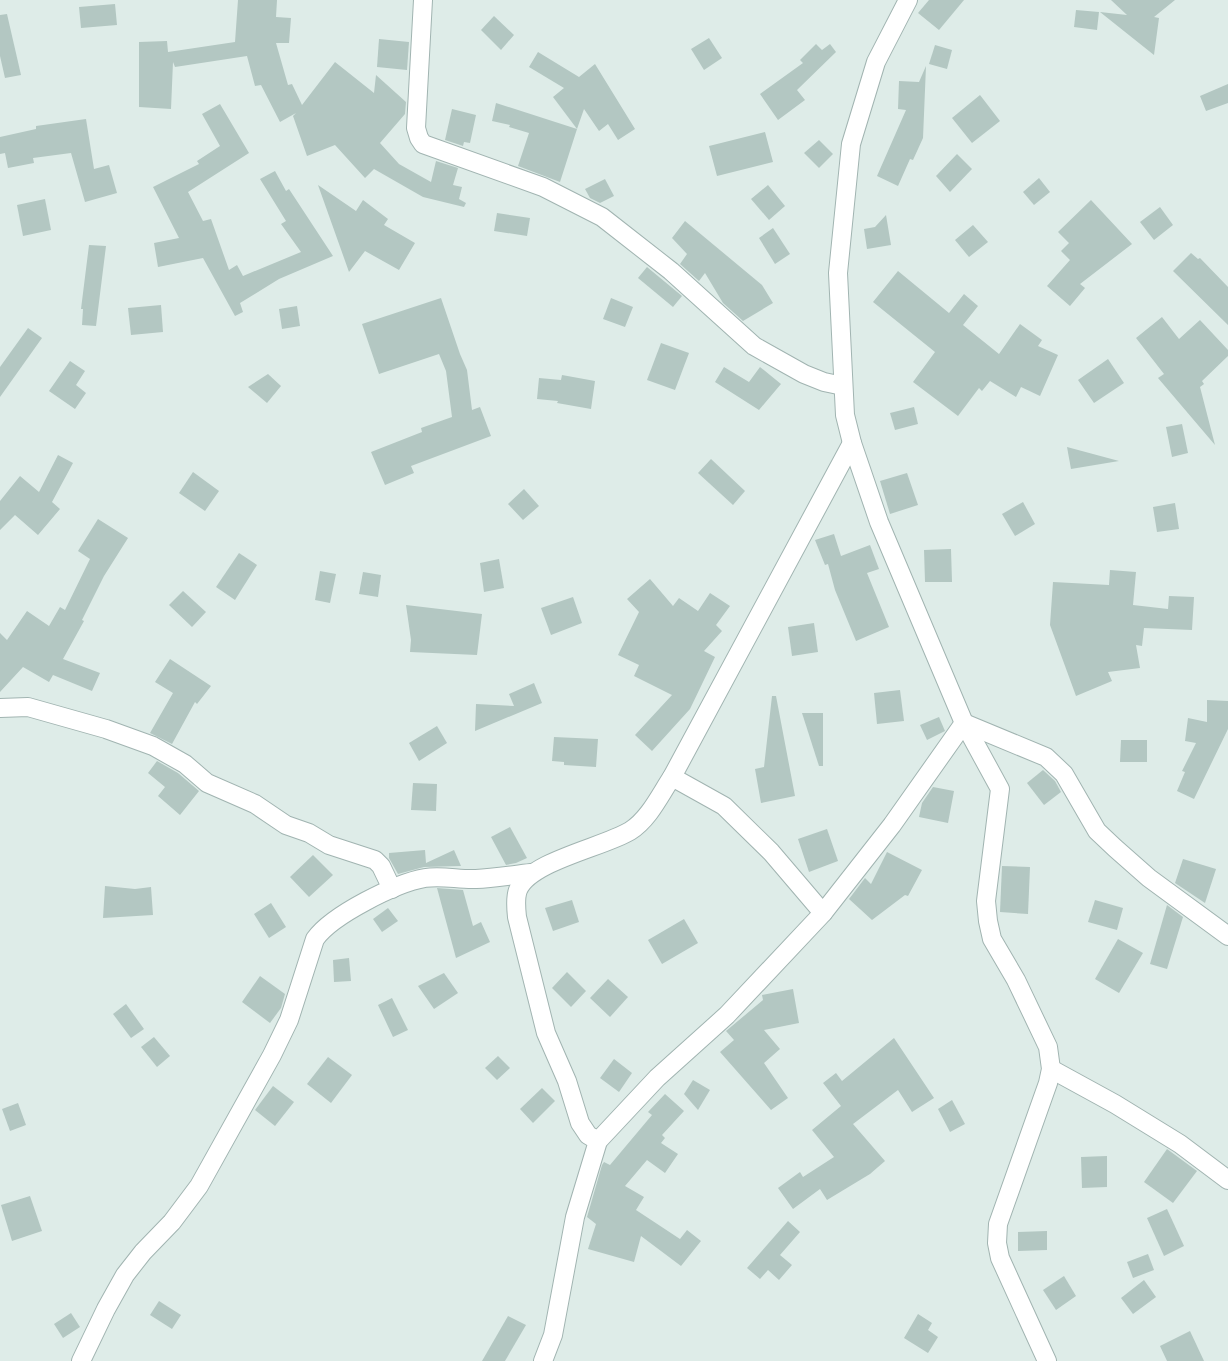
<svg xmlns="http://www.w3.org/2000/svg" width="1228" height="1361" viewBox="0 0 1228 1361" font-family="Quicksand,sans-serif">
	<rect width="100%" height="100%" fill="#deece8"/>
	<g fill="#b3c7c2">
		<polygon points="238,0 277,0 276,17 291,18 289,43 276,43 288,85 292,84 302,105 335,62 374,93 376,75 406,102 405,114 380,143 399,164 431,182 436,161 458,168 453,185 462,187 459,199 466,203 464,207 423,197 374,169 365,178 335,145 307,156 293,116 296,113 280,122 261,85 255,86 247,56 175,67 173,62 171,109 139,107 139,42 167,41 168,52 235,42"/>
		<polygon points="929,0 964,0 939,30 918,13"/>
		<polygon points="1111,0 1175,0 1154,17 1159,18 1154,55 1100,12 1127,15"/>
		<polygon points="115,4 117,25 81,28 79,7"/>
		<polygon points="1076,10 1099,12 1097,30 1074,27"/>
		<polygon points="7,14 21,75 5,78 0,56 0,15"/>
		<polygon points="494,16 514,35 501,50 481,30"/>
		<polygon points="709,38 722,58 704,70 691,49"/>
		<polygon points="379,39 409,42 407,70 377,67"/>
		<polygon points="816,44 822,50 830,44 836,52 797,90 805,100 778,120 760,94 803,63 800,60"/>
		<polygon points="935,45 952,50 947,69 929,64"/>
		<polygon points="538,52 579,77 595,64 635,129 618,140 608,124 599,131 584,109 577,129 553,97 564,88 529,67"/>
		<polygon points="926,66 923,138 913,160 910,159 898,186 877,176 906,110 898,109 899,81 919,82"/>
		<polygon points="1228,84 1228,103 1206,111 1200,96"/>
		<polygon points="980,95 1000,121 972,143 952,118"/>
		<polygon points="496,103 577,129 560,182 518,166 529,133 509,127 510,125 492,121"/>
		<polygon points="220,104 249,153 188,192 203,221 211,219 229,270 237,265 243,276 301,252 281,224 286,221 260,179 275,171 286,191 289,189 333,256 279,279 240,303 243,312 235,316 203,258 158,267 154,243 179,238 153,187 199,164 197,161 220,146 202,114"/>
		<polygon points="452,109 476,115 470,143 464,142 463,146 445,140"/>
		<polygon points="86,119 94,169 109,165 117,193 85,202 71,153 33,158 34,163 8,168 5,153 0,154 0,137 36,129 36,126"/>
		<polygon points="765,132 773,162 717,176 709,146"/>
		<polygon points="819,140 833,154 819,168 804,153"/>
		<polygon points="957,154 972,169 950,192 936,176"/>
		<polygon points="1039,178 1050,192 1034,205 1023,192"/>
		<polygon points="605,179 614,196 600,203 590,198 585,189"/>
		<polygon points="318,185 356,211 363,200 388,219 384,225 415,243 399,270 365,251 349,272"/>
		<polygon points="768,185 785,206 769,220 751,199"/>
		<polygon points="45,199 51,230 23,236 17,205"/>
		<polygon points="1091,200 1132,244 1080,284 1085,288 1070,306 1047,286 1070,260 1061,251 1069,243 1058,232"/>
		<polygon points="1160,207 1173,225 1154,240 1140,222"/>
		<polygon points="497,213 530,218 527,236 494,231"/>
		<polygon points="886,215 891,245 867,249 864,229 875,227"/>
		<polygon points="685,221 762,285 773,303 743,321 723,303 705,273 699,281 680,264 687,254 672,238"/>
		<polygon points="973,225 988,242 969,257 955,240"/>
		<polygon points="773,228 790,254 775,264 759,238"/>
		<polygon points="89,245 106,246 96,326 82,325 83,309 81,309"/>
		<polygon points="1191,253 1198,259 1200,258 1228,287 1228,325 1173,271"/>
		<polygon points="647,267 682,296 673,307 638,278"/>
		<polygon points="898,271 949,313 964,294 978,306 963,325 999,354 1020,324 1042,340 1038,346 1058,355 1040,396 1021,387 1016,397 990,381 982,391 979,388 958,416 913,382 935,352 873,302"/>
		<polygon points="441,298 460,354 467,370 472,410 480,407 491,436 411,466 414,473 385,485 371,452 422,432 421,428 452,417 446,371 439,354 379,374 362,324"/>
		<polygon points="611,298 633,307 625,327 603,319"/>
		<polygon points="161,305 163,332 131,335 128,308"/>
		<polygon points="297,306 300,326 282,329 279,309"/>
		<polygon points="1162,317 1179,339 1200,320 1228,350 1228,356 1202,381 1204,384 1200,387 1215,445 1158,378 1164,374 1136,338"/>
		<polygon points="28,328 42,338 0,397 0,367"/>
		<polygon points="661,343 689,353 675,390 647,380"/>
		<polygon points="1108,359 1124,383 1094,403 1078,380"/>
		<polygon points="70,361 85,371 76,385 86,393 75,409 49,391"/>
		<polygon points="724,367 749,382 760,367 781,384 759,410 715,382"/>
		<polygon points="268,374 281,386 267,403 248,387"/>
		<polygon points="562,375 595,381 591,409 557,403 558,401 537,399 539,378 561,380"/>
		<polygon points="914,407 918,424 895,430 890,413"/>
		<polygon points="1182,424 1188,453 1172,457 1166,427"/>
		<polygon points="1067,447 1119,461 1071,469"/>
		<polygon points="58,455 73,463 52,502 60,509 38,535 15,515 0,530 0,501 20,476 39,492"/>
		<polygon points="711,459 745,491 733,505 698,473"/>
		<polygon points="193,472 219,491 205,511 179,493"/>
		<polygon points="907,473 918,505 890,514 880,481"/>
		<polygon points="524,489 539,506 523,520 508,504"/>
		<polygon points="1023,502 1035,524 1015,536 1002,514"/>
		<polygon points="1175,503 1179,529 1157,532 1153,507"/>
		<polygon points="98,519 128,538 104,576 82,620 84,621 63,659 100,673 92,691 53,675 49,682 23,667 0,692 0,633 7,640 27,611 49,626 60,607 65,610 90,559 78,551"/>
		<polygon points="834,534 841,556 870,545 879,569 867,573 889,627 856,641 835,590 828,564 825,565 815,540"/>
		<polygon points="951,549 952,582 925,582 924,550"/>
		<polygon points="239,553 257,565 235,600 216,587"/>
		<polygon points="499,559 504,588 484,592 480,563"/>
		<polygon points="1110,570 1136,572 1133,605 1168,609 1169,596 1194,597 1192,630 1144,628 1142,646 1136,645 1140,668 1108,672 1112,681 1076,696 1050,625 1053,582 1109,585"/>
		<polygon points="320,571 336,574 330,603 315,600"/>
		<polygon points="363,572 381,575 378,597 359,594"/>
		<polygon points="650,579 673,606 679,598 698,611 710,593 730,606 716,625 722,631 704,651 715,657 690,709 652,751 635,735 672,695 634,676 639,665 618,655 639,612 627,599"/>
		<polygon points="183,591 206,612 192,627 169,605"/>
		<polygon points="573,597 582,623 551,635 541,608"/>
		<polygon points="406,605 482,614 477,655 410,652 411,640"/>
		<polygon points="814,623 818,652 792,656 788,627"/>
		<polygon points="170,659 211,686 197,704 195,702 172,744 150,733 173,693 155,682"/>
		<polygon points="534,683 542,703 475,731 476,704 514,706 509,694"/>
		<polygon points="900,690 904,721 877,724 874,693"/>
		<polygon points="772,696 776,696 795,796 761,803 755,769 764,767"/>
		<polygon points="1207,700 1228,701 1228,729 1194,799 1177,791 1185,772 1182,771 1196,743 1185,741 1188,718 1207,722"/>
		<polygon points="802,713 823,713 823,766 819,766"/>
		<polygon points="939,717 945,731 927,740 920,725"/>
		<polygon points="437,726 447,743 419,761 409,743"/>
		<polygon points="554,737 598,739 596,767 564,765 564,762 552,761"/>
		<polygon points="1121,740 1147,740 1147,762 1120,762"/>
		<polygon points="157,761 178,773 199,791 180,815 158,796 165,787 148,773"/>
		<polygon points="1043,770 1055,781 1061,792 1044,805 1027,783"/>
		<polygon points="413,783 437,784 436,811 411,810"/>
		<polygon points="933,787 954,791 948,823 919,817 922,803"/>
		<polygon points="510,827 527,858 516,863 506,865 491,837"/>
		<polygon points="827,829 838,861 809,872 798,839"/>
		<polygon points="425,850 426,863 454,850 461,866 424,867 398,874 389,858 389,853"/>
		<polygon points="887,852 922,870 908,896 905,895 872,920 849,899 865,878 871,884"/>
		<polygon points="313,855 333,875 309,897 290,877"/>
		<polygon points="1183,859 1216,869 1205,903 1175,883"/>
		<polygon points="1002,866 1030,867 1028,914 1000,912"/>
		<polygon points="105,886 135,889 151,887 153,915 103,918"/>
		<polygon points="437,888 463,890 473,926 481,922 490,942 456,958"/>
		<polygon points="572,900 579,922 553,931 545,908"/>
		<polygon points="1095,900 1123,908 1117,930 1088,922"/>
		<polygon points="271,903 286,927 269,938 254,914"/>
		<polygon points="1167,905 1183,917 1167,969 1150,964"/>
		<polygon points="388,908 398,921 382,932 373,919"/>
		<polygon points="684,919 698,943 662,964 648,940"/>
		<polygon points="1118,939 1143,953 1119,993 1095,979"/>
		<polygon points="349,958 351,981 334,982 333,960"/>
		<polygon points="567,972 586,991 571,1007 552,988"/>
		<polygon points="444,973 458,993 434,1009 418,986"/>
		<polygon points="260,976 285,994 281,1008 270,1023 242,1002"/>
		<polygon points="608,979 628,997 610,1017 590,998"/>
		<polygon points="793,989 799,1023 764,1030 780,1049 764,1063 788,1098 771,1110 720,1052 734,1040 726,1031 763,1000 762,995"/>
		<polygon points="392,998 408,1030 393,1037 378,1005"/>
		<polygon points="126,1004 144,1029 131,1038 113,1014"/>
		<polygon points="154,1037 170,1056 157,1067 141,1047"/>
		<polygon points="894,1038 934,1098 912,1112 898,1090 853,1124 885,1161 870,1174 827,1200 820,1189 793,1209 778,1188 800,1172 803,1177 834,1157 812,1130 841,1106 823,1083 836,1073 842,1081"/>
		<polygon points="498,1056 510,1068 497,1080 485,1068"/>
		<polygon points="328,1057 352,1075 331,1103 307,1084"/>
		<polygon points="614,1059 632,1073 619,1092 600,1078"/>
		<polygon points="693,1080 710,1090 698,1110 684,1094"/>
		<polygon points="273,1086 294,1102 275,1126 255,1110"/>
		<polygon points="542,1088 555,1101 533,1123 520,1109"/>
		<polygon points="665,1094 684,1111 662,1135 665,1138 661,1143 678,1154 665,1173 647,1160 625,1186 644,1197 636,1210 680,1239 687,1230 701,1241 681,1266 641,1236 634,1262 588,1249 596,1224 587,1217 602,1165 604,1162 610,1165 652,1115 648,1112"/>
		<polygon points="952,1100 965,1124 950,1132 938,1109"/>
		<polygon points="18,1103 26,1125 10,1131 2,1109"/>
		<polygon points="1167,1149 1197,1171 1173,1203 1144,1182"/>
		<polygon points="1107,1156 1107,1187 1082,1188 1081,1157"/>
		<polygon points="30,1196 42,1231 12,1241 1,1205"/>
		<polygon points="1167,1209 1184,1246 1164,1256 1147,1218"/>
		<polygon points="788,1221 800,1232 780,1255 792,1265 779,1280 768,1270 760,1279 747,1268"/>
		<polygon points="1047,1231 1047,1250 1018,1251 1018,1232"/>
		<polygon points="1148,1254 1154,1270 1133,1278 1127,1262"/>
		<polygon points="1064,1276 1076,1296 1056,1310 1043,1290"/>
		<polygon points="1144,1280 1156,1297 1133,1314 1121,1298"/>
		<polygon points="159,1301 181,1315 172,1329 150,1315"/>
		<polygon points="71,1313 80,1327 63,1338 54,1324"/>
		<polygon points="918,1314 932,1323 928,1330 938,1337 928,1353 904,1338"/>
		<polygon points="508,1316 526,1325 505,1361 482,1361"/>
		<polygon points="1190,1331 1204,1361 1167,1361 1160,1346"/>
	</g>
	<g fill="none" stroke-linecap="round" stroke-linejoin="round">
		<defs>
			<g id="street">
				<polyline points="423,0 416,128 419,138 423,144 543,187 602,217 671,271 754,346 804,374 824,382 843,386"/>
				<polyline points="908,0 876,62 851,144 838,273 845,415 852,443 879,522 964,723 1000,789 986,901 988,921 992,939 1016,980 1048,1047 1051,1069 1048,1083 998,1224 997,1243 1000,1258 1047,1361"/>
				<polyline points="0,708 28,707 106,729 153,746 185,764 207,783 255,804 286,825 309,833 329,845 375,860 381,866 392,889"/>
				<polyline points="964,723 1046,757 1064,774 1097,831 1115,848 1149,878 1228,936"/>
				<polyline points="672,777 724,806 771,852 823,913"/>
				<polyline points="1051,1069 1115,1104 1180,1144 1228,1180"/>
				<path d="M 598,1141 L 588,1135 L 580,1123 L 567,1081 L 546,1033 L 517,917 C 516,908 515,898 518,890 C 530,861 604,847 630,831 C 649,819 660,795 672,777 L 852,443"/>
				<path d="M 81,1361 L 106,1309 L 125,1275 L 143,1252 L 172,1222 L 199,1186 L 272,1055 L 289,1020 L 315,939 C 332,915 396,883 425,878 C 442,875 460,880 476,879 C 494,878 513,875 531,873"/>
				<polyline points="543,1361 553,1335 575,1217 598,1141 657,1078 727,1015 823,913 892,825 964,723"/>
			</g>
		</defs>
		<use href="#street" stroke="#a1b4b1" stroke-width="20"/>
		<use href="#street" stroke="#fff" stroke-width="18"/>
	</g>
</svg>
